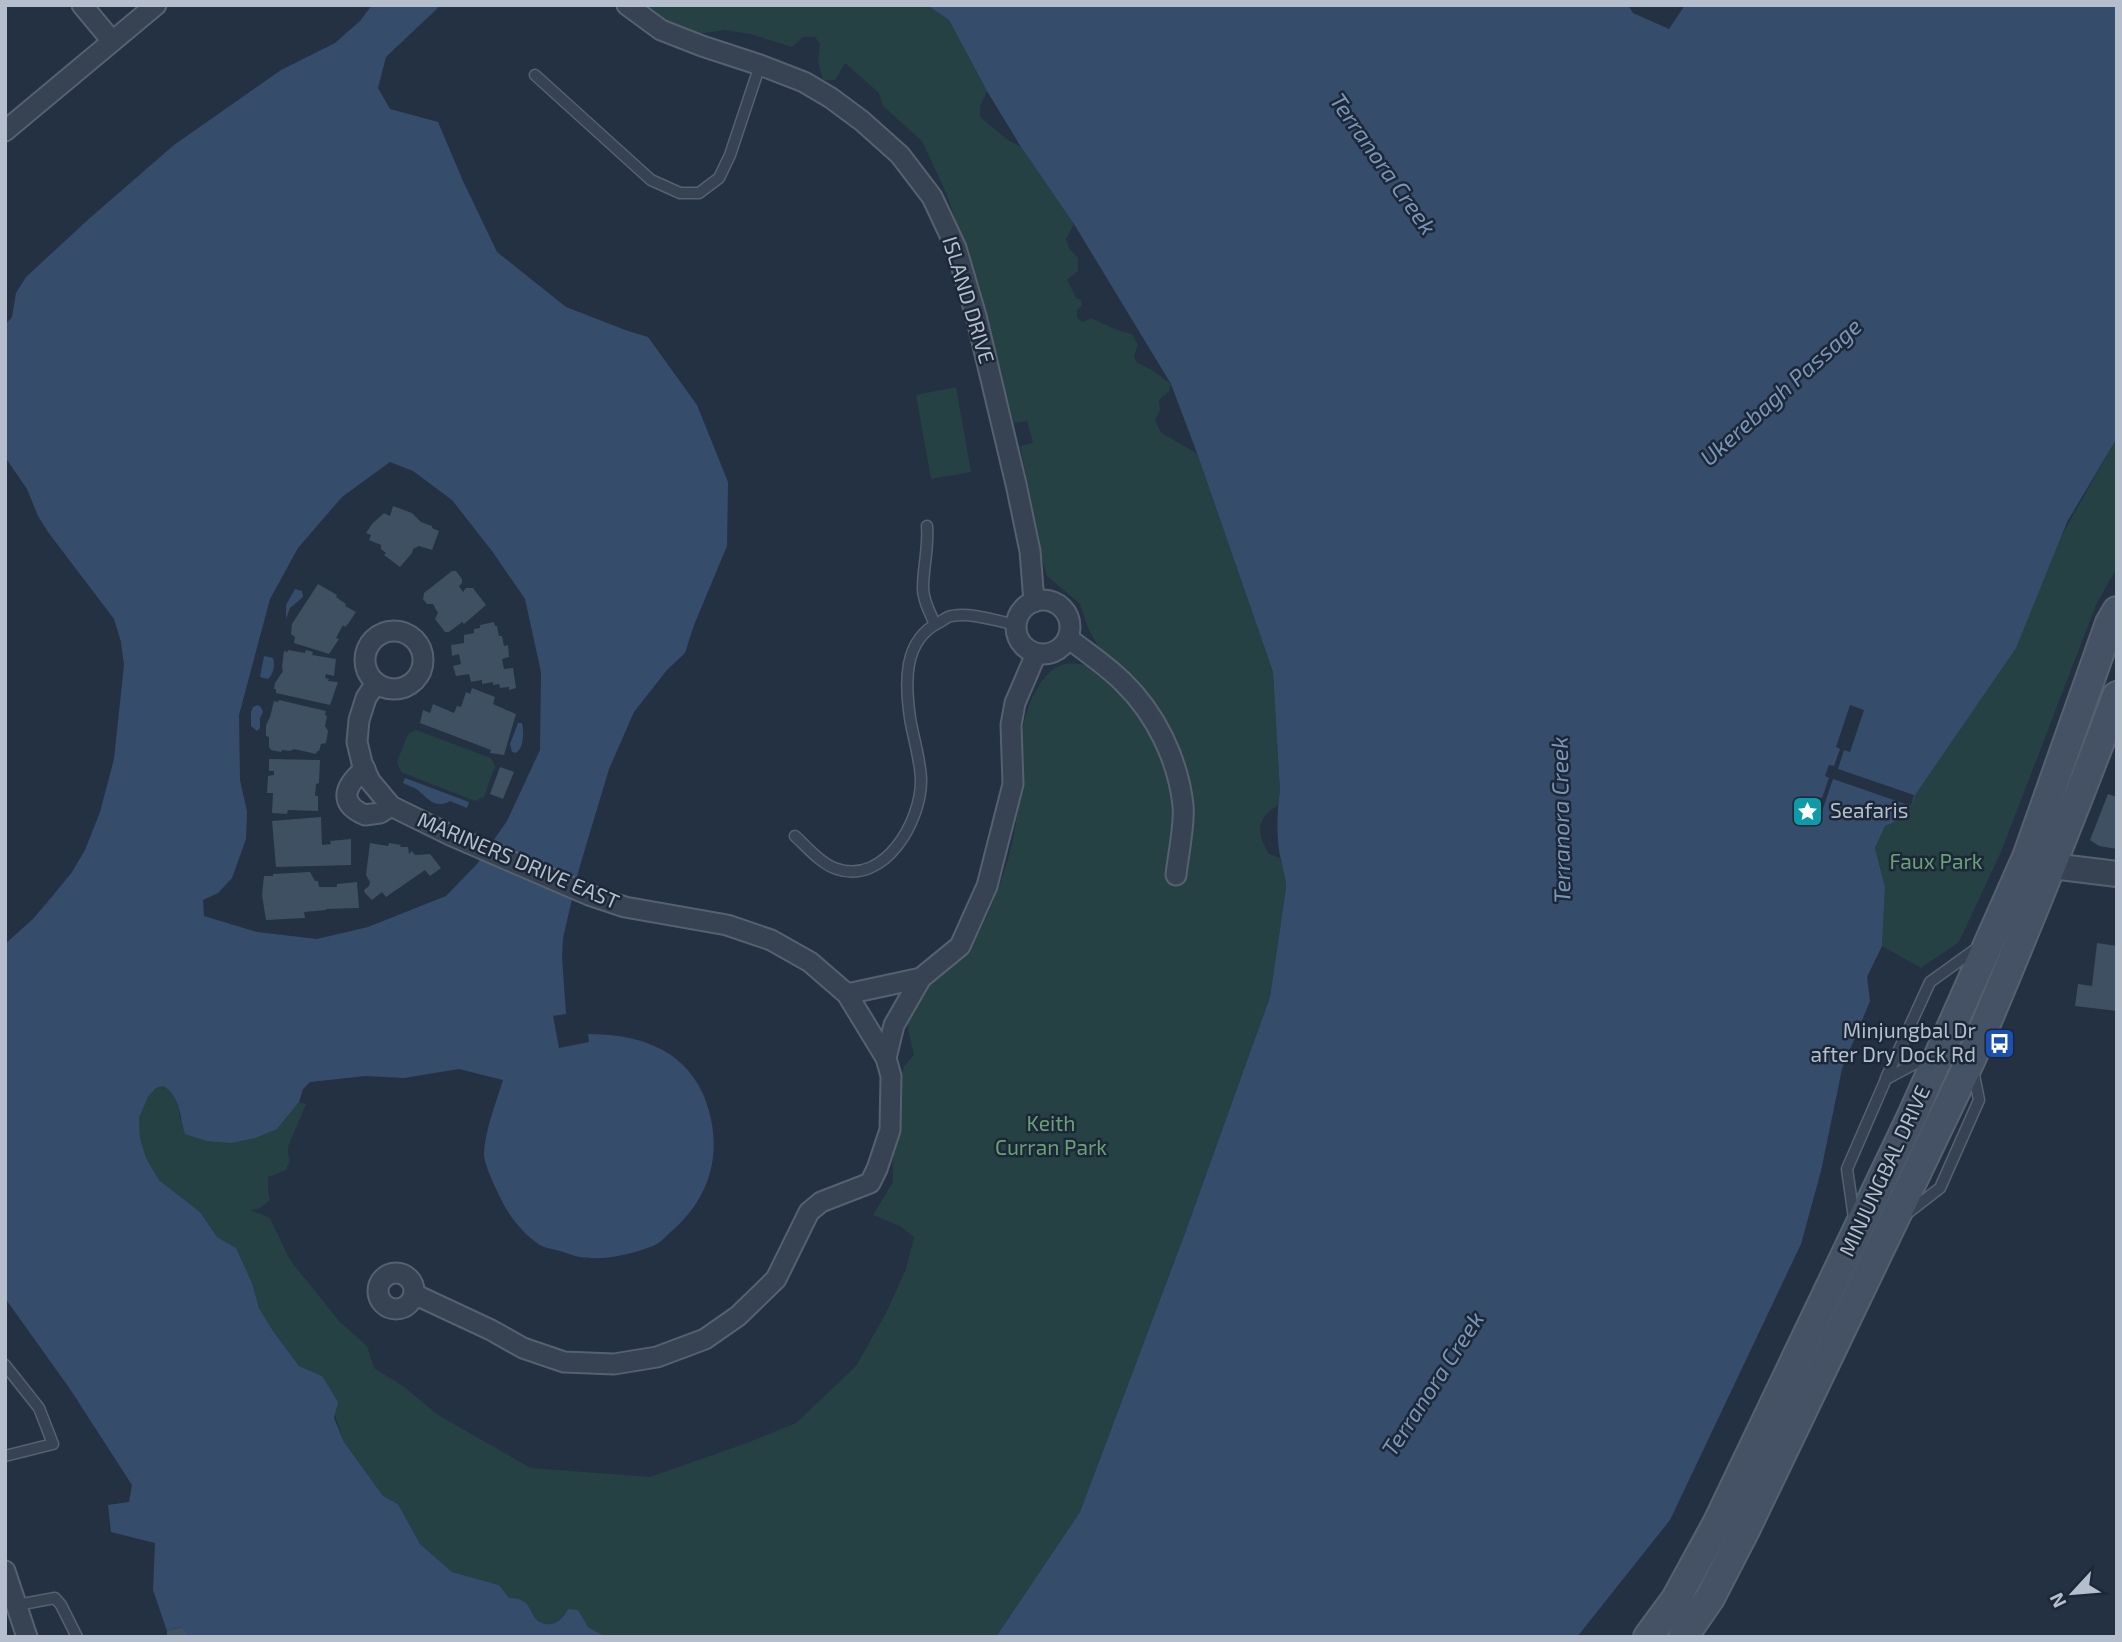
<svg xmlns="http://www.w3.org/2000/svg" width="2122" height="1642" viewBox="0 0 2122 1642" font-family="'Exo 2',sans-serif">
	<rect width="100%" height="100%" fill="#233143"/>
	<g fill="#254144">
		<path d="M 641,5 L 927,5 L 949,20 L 987,91 L 980,107 L 980,117 L 1008,140 L 1021,147 L 1074,224 L 1066,239 L 1069,248 L 1078,258 L 1078,271 L 1067,280 L 1076,298 L 1081,300 L 1082,306 L 1077,310 L 1077,318 L 1083,322 L 1091,318 L 1117,330 L 1132,334 L 1138,345 L 1134,355 L 1136,362 L 1152,370 L 1171,384 L 1169,391 L 1159,400 L 1160,410 L 1155,420 L 1161,433 L 1197,453 L 1273,672 L 1280,791 L 1278,805 C 1256,819 1256,832 1269,854 L 1280,858 L 1285,872 L 1286,888 L 1270,997 L 1184,1236 L 1080,1512 L 996,1637 L 606,1637 L 588,1627 L 568,1609 C 562,1621 547,1631 535,1618 C 530,1612 530,1603 521,1600 C 517,1598 513,1598 509,1598 L 499,1585 L 452,1572 L 420,1544 L 398,1504 L 383,1496 L 344,1442 L 322,1376 L 299,1366 L 273,1331 L 259,1308 L 252,1283 L 236,1248 L 217,1237 L 200,1212 L 159,1180 L 146,1158 L 140,1138 L 139,1118 L 148,1097 L 156,1088 L 163,1086 C 175,1093 179,1105 180,1119 L 277,1129 L 299,1102 L 306,1104 L 288,1147 L 288,1155 L 290,1160 L 286,1170 L 268,1177 L 268,1190 L 270,1200 L 260,1208 L 250,1210 L 270,1218 L 290,1260 L 340,1322 L 367,1346 L 374,1368 L 403,1386 L 438,1415 L 531,1468 L 650,1477 L 744,1444 L 796,1423 L 856,1366 L 886,1313 L 906,1269 L 914,1237 L 900,1226 L 873,1215 L 893,1182 L 892,1114 L 904,1066 L 914,1055 L 908,1029 L 908,1005 C 916,997 923,989 931,982 C 949,964 969,952 981,928 C 993,906 1009,862 1013,838 C 1016,820 1020,802 1021,785 C 1022,773 1020,760 1020,748 C 1022,721 1031,688 1052,670 C 1074,652 1114,676 1137,685 L 1127,669 L 1108,658 L 1098,646 L 1088,628 L 1080,604 L 1047,576 L 1038,543 L 1040,542 L 1020,446 L 1033,443 L 1027,421 L 1014,423 L 969,260 L 947,195 L 922,141 L 883,106 L 879,93 L 845,63 L 835,80 L 823,80 L 818,62 L 820,44 L 815,37 L 803,37 L 792,47 L 750,34 L 725,30 L 692,35 L 676,31 Z"/>
		<polygon points="956,387 971,472 931,479 916,395"/>
		<path d="M 2117,438 L 2117,567 L 2096,605 L 2001,852 L 1959,942 L 1921,968 L 1882,946 L 1885,887 L 1875,848 L 1885,826 C 1900,821 1911,812 1914,795 Z"/>
		<polygon points="416,730 491,758 495,766 484,797 475,801 401,772 397,762 408,734"/>
	</g>
	<g fill="#354d6b" fill-rule="evenodd">
		<path d="M 372,5 L 441,5 L 386,57 L 378,88 L 390,109 L 438,122 L 463,181 L 497,252 L 566,307 L 628,331 L 648,337 L 697,405 L 728,482 L 727,546 L 694,625 L 685,653 L 667,670 L 634,712 L 609,769 L 579,869 L 563,938 L 562,957 L 566,1014 L 553,1016 L 559,1048 L 589,1042 L 588,1034 C 635,1034 682,1047 703,1094 C 724,1144 714,1193 674,1229 C 668,1234 661,1243 653,1246 C 633,1254 603,1261 580,1257 C 574,1256 567,1253 560,1251 C 553,1249 545,1248 540,1245 C 521,1232 509,1216 500,1197 C 495,1187 483,1162 484,1152 C 486,1127 496,1103 503,1080 L 459,1069 L 404,1078 L 365,1076 L 310,1082 L 303,1089 L 299,1102 L 277,1129 L 255,1138 L 231,1143 L 207,1141 L 185,1134 C 180,1117 180,1095 163,1086 L 156,1088 L 148,1097 L 139,1118 L 140,1138 L 146,1158 L 159,1180 L 200,1212 L 217,1237 L 236,1248 L 252,1283 L 259,1308 L 273,1331 L 299,1366 L 322,1376 L 338,1402 L 334,1418 L 344,1442 L 383,1496 L 398,1504 L 420,1544 L 452,1572 L 499,1585 L 509,1598 C 513,1598 517,1598 521,1600 C 530,1603 530,1612 535,1618 C 547,1631 562,1622 568,1609 L 578,1610 L 588,1627 L 606,1637 L 188,1637 L 181,1627 L 167,1631 L 153,1590 L 155,1543 L 111,1532 L 108,1505 L 129,1502 L 132,1485 L 70,1389 L 5,1298 L 5,944 L 33,919 L 55,893 L 72,872 L 85,850 L 100,812 L 114,759 L 124,665 L 121,642 L 114,619 L 48,532 L 38,516 L 27,489 L 5,457 L 5,325 L 12,317 L 16,293 L 26,277 L 91,217 L 174,145 L 281,70 L 335,43 L 360,21 ZM 390,462 L 413,471 L 452,500 L 492,551 L 525,599 L 541,672 L 540,750 L 507,821 L 477,864 L 446,896 L 368,927 L 317,939 L 257,932 L 204,916 L 203,900 L 218,893 L 232,878 L 246,839 L 247,812 L 240,780 L 239,715 L 270,599 L 298,548 L 342,497 Z"/>
		<path d="M 927,5 L 1628,5 L 1633,13 L 1669,29 L 1685,5 L 2117,5 L 2117,438 L 2067,522 L 2016,648 L 1915,795 C 1911,812 1900,821 1885,826 L 1875,848 L 1885,887 L 1882,946 L 1867,977 L 1870,1001 L 1842,1069 L 1821,1171 L 1801,1244 L 1670,1520 L 1577,1637 L 996,1637 L 1080,1512 L 1184,1236 L 1270,997 L 1286,888 C 1286,877 1283,870 1281,860 C 1276,841 1277,810 1280,791 L 1273,672 L 1197,453 L 1171,384 L 1074,224 L 1021,147 L 987,91 L 949,20 Z"/>
		<polygon points="295,589 302,591 303,597 290,608 286,619 286,605"/>
		<path d="M 264,656 L 273,658 C 275,665 274,673 268,679 L 260,677 Z"/>
		<polygon points="258,705 261,707 263,712 260,718 260,728 257,731 251,726 251,712 253,707"/>
		<path d="M 518,723 L 522,723 C 524,733 524,747 516,753 L 512,752 L 510,744 Z"/>
		<path d="M 405,778 L 469,802 L 467,808 L 450,801 C 436,809 429,800 419,791 C 415,787 408,786 403,783 Z"/>
	</g>
	<polygon fill="#233143" points="1850,705 1864,710 1850,752 1844,750 1838,769 1914,795 1911,806 1833,779 1818,823 1811,820 1818,797 1822,798 1829,778 1825,776 1829,765 1834,766 1840,749 1836,747"/>
	<g fill="#3e5062">
		<polygon points="393,506 412,513 421,522 432,526 432,528 439,531 432,550 419,546 413,549 412,553 400,567 384,555 386,553 381,549 381,545 369,540 371,535 366,533 372,524 384,513 390,516"/>
		<polygon points="452,571 456,571 462,579 462,583 459,586 463,592 466,588 473,588 486,605 464,624 462,622 449,632 445,632 435,619 438,613 433,604 427,604 423,599 424,593"/>
		<polygon points="318,584 337,595 336,597 346,604 345,606 356,612 348,624 345,627 343,625 336,638 339,639 329,654 294,643 295,637 291,634 292,624"/>
		<polygon points="494,622 495,626 497,626 499,636 502,636 504,646 508,645 509,657 502,659 504,669 513,668 516,688 509,690 509,687 500,688 499,684 493,685 493,682 482,684 482,680 471,682 469,674 456,676 453,666 461,664 459,654 452,656 451,645 464,643 464,635 474,633 474,629 480,628 480,625"/>
		<polygon points="288,650 305,653 306,650 313,652 312,655 336,659 334,676 326,674 325,678 329,679 328,681 338,682 330,705 276,693 276,689 274,689 275,683 283,671 282,667 284,651 288,652"/>
		<polygon points="472,688 495,697 493,704 516,714 504,755 490,753 491,750 420,723 423,710 430,713 433,704 454,713 457,706 461,707 466,692 470,694"/>
		<polygon points="279,700 326,711 325,715 327,716 325,726 328,731 326,743 321,744 319,751 317,751 316,754 294,749 290,751 282,750 281,752 271,750 269,747 269,737 266,736 266,725 270,717 274,701 278,702"/>
		<polygon points="269,759 320,760 319,783 316,784 315,796 318,796 318,811 288,810 287,814 272,813 273,793 267,793 268,776 274,775 274,771 269,771"/>
		<polygon points="500,767 514,772 503,799 490,794"/>
		<polygon points="2108,794 2117,797 2117,849 2099,846 2090,840"/>
		<polygon points="321,817 322,845 331,844 330,841 351,839 351,865 276,867 272,821"/>
		<polygon points="370,843 388,846 389,843 401,845 400,847 408,847 409,854 412,851 415,855 430,854 441,868 430,876 425,870 386,897 382,892 372,900 365,893 364,890 369,886 370,882 366,875"/>
		<polygon points="310,872 315,881 318,881 319,887 337,887 337,884 357,882 359,908 326,909 326,910 304,912 305,918 266,920 262,895 264,876 273,876 273,874"/>
		<polygon points="2097,943 2117,946 2117,1011 2075,1006 2078,984 2092,986"/>
		<polygon points="182,1627 188,1637 167,1637 167,1631"/>
	</g>
	<g fill="none" stroke-linecap="round" stroke-linejoin="round">
		<defs>
			<g id="service">
				<polyline points="535,75 651,180 680,193 699,193 719,178 730,155 760,65"/>
				<path d="M 927,526 C 929,547 923,567 923,588 C 923,600 930,613 935,624"/>
				<path d="M 795,836 C 807,847 821,864 837,869 C 885,885 921,821 921,781 C 921,762 913,737 910,718 C 905,683 903,641 938,623 C 942,621 948,616 952,616 C 970,612 998,621 1016,625"/>
				<polyline points="1886,1078 1930,982 1980,946"/>
				<polyline points="1905,1215 1940,1188 1979,1100 1973,1070"/>
				<polyline points="1854,1218 1847,1169 1886,1079 1931,1055"/>
				<polyline points="5,1365 39,1408 53,1444 5,1456"/>
				<polyline points="17,1605 55,1598 61,1605 77,1637"/>
			</g>
			<g id="minor">
				<polyline points="82,5 112,41"/>
				<polyline points="627,5 661,30 702,46 760,65 804,82 831,98 862,121 900,155 932,197 956,248 976,316 1016,484 1030,551 1034,602"/>
				<polyline points="5,131 156,5"/>
				<circle cx="1043" cy="627" r="27"/>
				<circle cx="394" cy="660" r="29"/>
				<path d="M 1068,638 C 1086,652 1107,666 1123,682 C 1156,714 1178,760 1183,805 C 1185,824 1178,856 1176,875"/>
				<polyline points="376,683 366,698 359,720 357,742 362,763 370,781 391,806 450,835 589,895 625,907 727,925 771,940 810,962 847,994 886,1058 891,1076 890,1130 877,1169 870,1183 821,1202 809,1212 776,1279 738,1316 705,1339 657,1357 614,1364 564,1362 523,1348 491,1330 414,1294"/>
				<path d="M 365,769 C 345,785 337,803 365,815 L 380,813 L 391,806"/>
				<polyline points="847,994 921,978 960,946 987,886 1013,784 1011,725 1015,703 1036,654"/>
				<polyline points="886,1058 894,1025 921,978"/>
				<circle cx="396" cy="1291" r="18"/>
				<polyline points="5,1571 27,1637"/>
			</g>
			<polyline id="tertiary" points="2034,860 2052,866 2117,874"/>
			<g id="secondary">
				<polyline points="1648,1637 1676,1599 1718,1522 1912,1116 2027,857 2110,623 2117,611"/>
				<path d="M 1683,1637 L 1710,1598 L 1745,1530 L 1971,1059 C 2022,939 2071,819 2117,696"/>
			</g>
		</defs>
		<use href="#service" stroke="#55616f" stroke-width="13"/>
		<use href="#minor" stroke="#55616f" stroke-width="23"/>
		<use href="#tertiary" stroke="#55616f" stroke-width="28"/>
		<use href="#secondary" stroke="#55616f" stroke-width="32"/>
		<use href="#service" stroke="#374352" stroke-width="10"/>
		<use href="#minor" stroke="#374352" stroke-width="19"/>
		<use href="#tertiary" stroke="#374352" stroke-width="24"/>
		<use href="#secondary" stroke="#455266" stroke-width="28"/>
	</g>
	<defs>
		<symbol id="sight-square" viewBox="-11 -11 22 22"><rect x="-9" y="-9" width="18" height="18" rx="4" fill="#0f9aa8" stroke="#1c2837"/><path d="M0-6L1.8-2.2L6-1.7L2.9 1.2L3.7 5.4L0 3.3L-3.7 5.4L-2.9 1.2L-6-1.7L-1.8-2.2Z" fill="#fff"/></symbol>
		<symbol id="bus-square" viewBox="-11 -11 22 22"><rect x="-9" y="-9" width="18" height="18" rx="4" fill="#1a4fb4" stroke="#1c2837"/><path d="M-5-6H5V4H4V6H2V4H-2V6H-4V4H-5ZM-3.5-4V0h7V-4ZM-3.5 1.2v1.5H-2V1.2ZM2 1.2v1.5H3.5V1.2Z" fill="#fff"/></symbol>
	</defs>
	<g fill-rule="evenodd">
		<use href="#sight-square" x="1790" y="794" width="35" height="35"/>
		<use href="#bus-square" x="1982" y="1026" width="35" height="35"/>
	</g>
	<g text-anchor="middle" stroke-width="5" stroke-linejoin="round" paint-order="stroke">
		<g font-size="21" fill="#b4becc" stroke="#1c2837">
			<text transform="translate(968 300) rotate(73)" y="7">ISLAND DRIVE</text>
			<text transform="translate(518 861) rotate(23)" y="7">MARINERS DRIVE EAST</text>
			<text transform="translate(1885 1171) rotate(-65)" y="7">MINJUNGBAL DRIVE</text>
		</g>
		<g font-size="21" fill="#b4becc" stroke="#1c2837" text-anchor="start">
			<text x="1830" y="818">Seafaris</text>
			<text x="1976" y="1038" text-anchor="end">Minjungbal Dr<tspan x="1976" dy="24">after Dry Dock Rd</tspan></text>
		</g>
		<g font-size="21" fill="#69a074" stroke="#1c2837">
			<text x="1936" y="869">Faux Park</text>
			<text x="1051" y="1131">Keith<tspan x="1051" dy="24">Curran Park</tspan></text>
		</g>
		<g font-size="23" font-style="italic" fill="#7995b7" stroke="#1c2837">
			<text transform="translate(1383 164) rotate(55)" y="8">Terranora Creek</text>
			<text transform="translate(1781 392) rotate(-42)" y="8">Ukerebagh Passage</text>
			<text transform="translate(1561 820) rotate(-91)" y="8">Terranora Creek</text>
			<text transform="translate(1433 1384) rotate(-57)" y="8">Terranora Creek</text>
		</g>
	</g>
	<rect width="2122" height="1642" fill="none" stroke="#b4becc" stroke-width="14"/>
	<g transform="translate(2073 1593) rotate(244)" stroke="#1c2837" stroke-width="5" paint-order="stroke">
	<path d="M0-5L12 26L0 18L-12 26Z" fill="#b4becc"/>
	<text y="-10" font-size="19" font-weight="bold" text-anchor="middle" fill="#b4becc">N</text>
	</g>
</svg>
